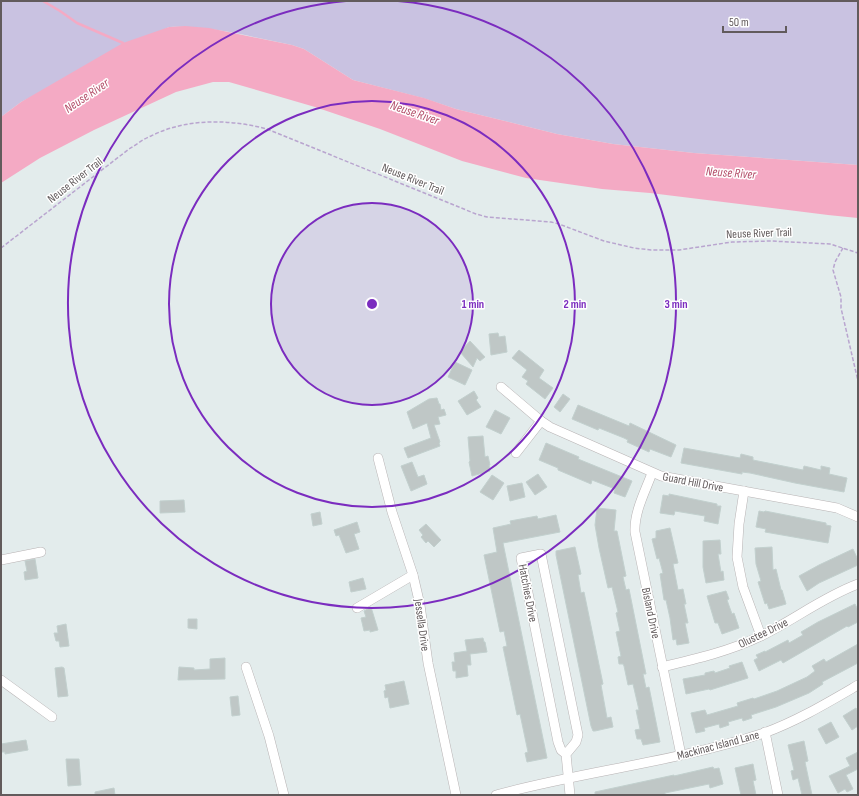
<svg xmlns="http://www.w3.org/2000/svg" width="859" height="796" viewBox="0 0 859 796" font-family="'Sofia Sans Condensed',sans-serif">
	<rect width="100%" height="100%" fill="#e3ecec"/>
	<path fill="#c9c2e1" d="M 1,1 L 858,1 L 858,165 L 694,153 L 613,144 L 557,134 L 456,109 L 423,98 L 353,80 L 304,49 L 292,45 C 251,37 210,25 169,27 L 21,102 L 1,117 Z"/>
	<polygon fill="#f4aac4" points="185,26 209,28 292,45 304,49 353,80 424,98 456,109 557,134 613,144 694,153 858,165 858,218 828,215 650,193 602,189 526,178 462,161 380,129 315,107 229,82 213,82 176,92 94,130 40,158 1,183 1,117 21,102 123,43 169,27"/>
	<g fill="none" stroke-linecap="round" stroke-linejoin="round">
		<polyline stroke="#f4aac4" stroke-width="2.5" points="43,1 60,11 77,23 123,43 123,45"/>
	</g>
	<g fill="#bfc7c6" stroke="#c2d0ce">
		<polygon points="498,333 499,337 505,336 507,352 491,355 489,334"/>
		<polygon points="470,341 485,357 480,361 477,358 473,367 460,352"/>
		<polygon points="519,350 544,370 539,378 553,388 545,399 526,384 528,381 522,377 527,370 512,358"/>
		<polygon points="455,362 472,370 465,385 448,377"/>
		<polygon points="474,391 478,398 476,400 481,407 467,415 458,401"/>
		<polygon points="563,394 570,399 560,412 554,407"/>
		<polygon points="437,398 439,404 440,404 441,410 444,409 446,415 438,417 440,424 434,425 440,442 439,443 440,446 408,458 404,448 431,438 427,423 413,429 407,412 429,399"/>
		<polygon points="578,405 629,426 630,423 676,445 671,457 650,449 649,452 627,442 628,440 624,438 599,428 598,430 572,419"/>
		<polygon points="495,410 510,418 501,434 486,427"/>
		<polygon points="483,436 485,457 488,456 490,465 489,465 490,471 472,476 469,462 470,461 468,437"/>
		<polygon points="546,443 579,457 578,459 632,481 625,497 614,493 615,489 592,480 591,484 558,470 558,468 539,460"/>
		<polygon points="684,448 740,458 741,454 753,457 753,460 803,470 804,466 821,470 821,466 830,468 829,474 847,478 844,492 795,483 750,473 742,472 742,474 681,463"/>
		<polygon points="412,462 418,477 424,475 427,484 411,491 401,466"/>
		<polygon points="538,474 547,487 535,495 526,482"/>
		<polygon points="492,475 504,483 493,500 480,492"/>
		<polygon points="522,483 525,497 510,501 507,486"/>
		<polygon points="669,494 717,504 717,506 721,506 718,524 704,521 705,516 675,511 674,515 660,513 663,495 669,496"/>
		<polygon points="184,500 185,512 160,513 160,501"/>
		<polygon points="597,508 616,510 614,531 617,531 626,576 623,577 626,590 629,589 646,674 643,674 646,688 649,687 660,742 643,745 641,739 637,739 635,730 640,729 636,710 639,710 633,684 628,685 624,666 623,664 619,664 618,657 621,656 616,632 620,631 616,613 618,612 612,587 608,588 599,548 595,525"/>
		<polygon points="759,511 764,512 765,511 826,523 826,525 831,526 828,543 765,532 766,529 756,527"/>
		<polygon points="320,512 322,524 313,526 311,514"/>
		<polygon points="556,515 560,532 503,543 547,758 527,762 525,753 528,752 520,714 517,715 503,647 507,646 504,631 500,632 484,555 497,552 493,528 511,524 510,521 537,516 538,519"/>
		<polygon points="357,522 360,532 354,534 359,549 346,553 339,535 336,536 334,530"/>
		<polygon points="426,524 441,540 434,547 428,541 426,543 421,537 423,535 419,530"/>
		<polygon points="670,528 678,563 673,564 678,590 683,589 686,604 684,604 688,623 685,623 689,643 677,645 676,639 673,640 670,618 666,600 664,600 660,574 663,573 659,558 657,559 652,539 656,538 656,531"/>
		<polygon points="720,540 721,554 718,554 721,572 723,571 724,580 706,583 703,567 703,541"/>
		<polygon points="575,547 581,574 578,575 581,593 584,592 603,684 601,685 607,718 611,717 613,727 595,731 593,731 591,726 556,555 556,551"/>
		<polygon points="772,547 773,570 776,569 781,590 782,590 786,604 769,609 767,603 765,604 758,582 761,581 756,564 755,548"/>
		<polygon points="853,549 858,560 858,565 819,583 807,591 799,576 819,565"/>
		<polygon points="35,559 38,578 25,580 24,572 27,571 25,561"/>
		<polygon points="363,578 366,589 351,592 349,582"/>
		<polygon points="726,591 729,599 727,600 732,614 734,613 739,628 722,634 718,623 715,623 707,596"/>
		<polygon points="855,604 858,610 858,622 848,627 847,626 783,663 781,660 759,671 754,660 758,658 756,655 765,651 765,652 788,640 789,643 803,635 801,632 818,622"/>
		<polygon points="371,607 378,630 370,632 370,630 364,631 361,618 366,617 364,611"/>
		<polygon points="188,619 197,619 197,629 188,628"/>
		<polygon points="66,624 69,646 60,647 59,641 56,641 54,633 58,633 57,626"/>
		<polygon points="483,638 484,642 485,642 487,652 470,654 471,665 467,665 468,676 456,678 456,671 453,671 452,662 455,662 454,653 467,651 465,640"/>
		<polygon points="858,644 858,663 822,682 823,684 809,693 776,707 751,715 752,718 743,721 742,718 728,722 729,725 720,728 719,724 704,728 705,731 696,733 691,713 705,710 707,715 738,706 737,703 753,698 754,699 777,691 807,677 815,671 812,666 824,659 826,662"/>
		<polygon points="225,658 225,679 178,680 179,667 194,668 194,670 210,669 210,659"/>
		<polygon points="742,662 748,678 710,690 709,689 686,694 683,679 705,675 705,673 714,671 715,673 730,668 729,666"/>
		<polygon points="62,667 64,668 68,696 58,697 55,668"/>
		<polygon points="404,681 409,704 390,708 388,697 385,698 384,691 386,690 385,685"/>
		<polygon points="238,696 240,715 232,716 230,697"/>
		<polygon points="856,708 858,712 858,726 852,730 843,716"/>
		<polygon points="831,722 839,737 826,744 818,729"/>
		<polygon points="26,740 28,750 5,754 5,752 1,752 1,744"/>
		<polygon points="804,741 808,761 805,762 812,795 802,795 798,778 793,780 791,771 794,770 788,745"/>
		<polygon points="858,752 858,769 846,775 853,789 847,792 845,789 838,793 829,776 850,766 846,758"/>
		<polygon points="66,759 79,759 81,785 68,786"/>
		<polygon points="753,764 756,780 753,781 756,795 741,795 735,768"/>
		<polygon points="713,767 714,769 719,768 723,784 710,788 709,784 665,793 665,795 595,795 595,792 674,775 674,776"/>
		<polygon points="114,788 115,795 95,795 95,792"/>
	</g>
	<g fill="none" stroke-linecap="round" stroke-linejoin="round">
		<defs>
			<g id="minor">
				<polyline points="501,387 541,421 550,427 661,476 837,508 858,517"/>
				<polyline points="516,453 541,421"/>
				<polyline points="378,458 392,512 413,575 420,605 428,663 456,795"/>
				<path d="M 652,473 C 645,492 634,512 635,532 L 681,755"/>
				<polyline points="744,491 739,524 737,557 743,587 761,636"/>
				<polyline points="1,560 41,552"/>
				<polyline points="357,608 413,575"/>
				<polyline points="246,667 269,736 284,795"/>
				<path d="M 662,667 C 696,659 730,651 761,636 C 794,620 823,597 858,584"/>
				<polyline points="1,680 52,717"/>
				<polyline points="765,732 778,795"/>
				<polyline points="566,754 576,742 578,735 541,554 521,558 558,742 561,750 566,754 570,795"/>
				<path d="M 496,795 C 584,771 676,762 764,733 C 797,721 827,703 858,685"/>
			</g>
		</defs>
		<use href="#minor" stroke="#b8b3b4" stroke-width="10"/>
		<g stroke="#b9a5cf" stroke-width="1.5" stroke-dasharray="4 2" stroke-linecap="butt">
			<path d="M 1,248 L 129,149 C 136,145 143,139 151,136 C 187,118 229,119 267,129 L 476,214 L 487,217 L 551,222 L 559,224 L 604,241 L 634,248 L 651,250 L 679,250 L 732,242 L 771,241 L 830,244 L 858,253"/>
			<polyline points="843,248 835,262 833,270 841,297 841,308 858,381"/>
		</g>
		<use href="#minor" stroke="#fff" stroke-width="9"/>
	</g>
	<circle cx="372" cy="304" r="101" fill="#7b2cbf" fill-opacity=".12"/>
	<g fill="none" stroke="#7b2cbf" stroke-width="2">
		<circle cx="372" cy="304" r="101"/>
		<circle cx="372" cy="304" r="203"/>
		<path d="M398 1A304 304 0 1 1 346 1"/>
	</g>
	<g text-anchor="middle" stroke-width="3" stroke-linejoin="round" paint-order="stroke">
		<g font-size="12" fill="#625b5c" stroke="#fff">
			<text transform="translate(413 179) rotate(22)" y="4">Neuse River Trail</text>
			<text transform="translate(75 180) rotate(-38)" y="4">Neuse River Trail</text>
			<text transform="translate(759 233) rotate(-2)" y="4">Neuse River Trail</text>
			<text transform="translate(693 482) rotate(11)" y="4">Guard Hill Drive</text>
			<text transform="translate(528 593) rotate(79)" y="4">Hatchies Drive</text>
			<text transform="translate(651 613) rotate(78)" y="4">Bisland Drive</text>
			<text transform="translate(422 625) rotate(82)" y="4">Jessella Drive</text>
			<text transform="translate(763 633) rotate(-26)" y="4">Olustee Drive</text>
			<text transform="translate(718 745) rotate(-15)" y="4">Mackinac Island Lane</text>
		</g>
		<g font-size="13" font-style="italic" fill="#b4506b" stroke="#fff">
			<text transform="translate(86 95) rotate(-34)" y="5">Neuse River</text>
			<text transform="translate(415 112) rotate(19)" y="5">Neuse River</text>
			<text transform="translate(731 172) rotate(4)" y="5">Neuse River</text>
		</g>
	</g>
	<circle cx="372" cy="304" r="6" fill="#7b2cbf" stroke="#fff" stroke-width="2"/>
	<g font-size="12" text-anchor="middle" font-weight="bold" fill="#7b2cbf" stroke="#fff" stroke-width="3" stroke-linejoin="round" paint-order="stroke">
		<text x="473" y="308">1 min</text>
		<text x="575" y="308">2 min</text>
		<text x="676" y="308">3 min</text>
	</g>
	<rect width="859" height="796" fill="none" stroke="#625b5c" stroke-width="4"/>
	<path d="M723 26v6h63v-6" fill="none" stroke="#625b5c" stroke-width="2"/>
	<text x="729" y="26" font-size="12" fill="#625b5c" stroke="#ffffff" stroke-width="3" paint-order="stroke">50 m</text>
</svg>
